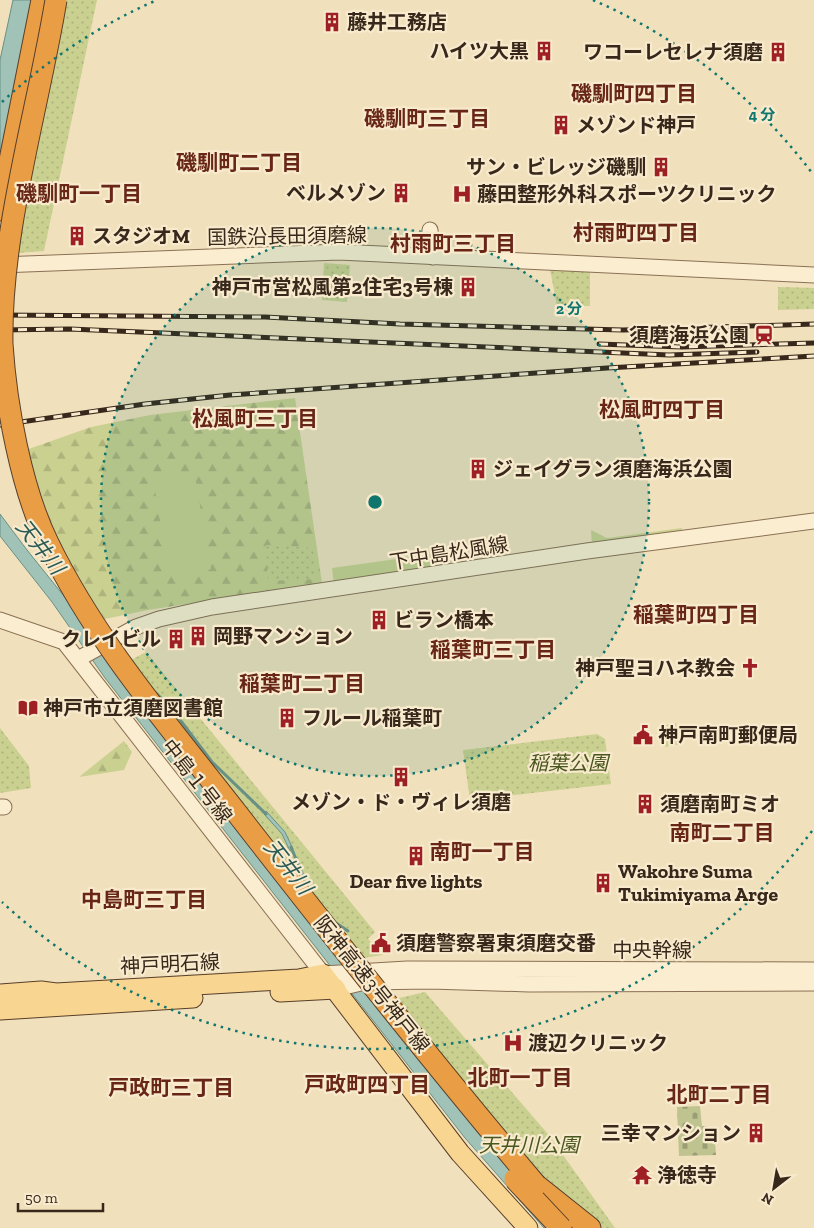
<svg xmlns="http://www.w3.org/2000/svg" width="814" height="1228" viewBox="0 0 814 1228" font-family="'Zilla Slab','Noto Sans JP',serif">
	<defs>
		<pattern id="grass-tufts" width="24" height="20" patternUnits="userSpaceOnUse" patternTransform="scale(1.25)"><rect width="24" height="20" fill="#cad090"/><path d="M3 7l-1-3M5 7V3M7 7l1-3M15 17l-1-3M17 17v-4M19 17l1-3" fill="none" stroke="#aeb37c"/></pattern>
		<pattern id="forest-firs" width="22" height="20" patternUnits="userSpaceOnUse" patternTransform="scale(1.25)"><rect width="22" height="20" fill="#cad090"/><path d="M5 1l3.5 6h-7zM16 11l3.5 6h-7z" fill="#aeb37c"/></pattern>
		<pattern id="cemetery-stones" width="16" height="16" patternUnits="userSpaceOnUse" patternTransform="scale(1.25)"><rect width="16" height="16" fill="#bec390"/><path d="M2 7V4a2 2 0 0 1 4 0v3zM10 15v-3a2 2 0 0 1 4 0v3z" fill="#9b9e75"/></pattern>
		<pattern id="park-dots" width="8" height="8" patternUnits="userSpaceOnUse" patternTransform="scale(1.25)"><rect width="8" height="8" fill="#cad090"/><path d="M2 2h.1M6 6h.1" fill="none" stroke="#aeb37c" stroke-width="1.8" stroke-linecap="round"/></pattern>
	</defs>
	<rect width="100%" height="100%" fill="#f1e0bc"/>
	<polygon fill="url(#grass-tufts)" points="676,723 680,744 665,747 661,726"/>
	<g fill="url(#forest-firs)">
		<polygon points="295,398 322,583 148,610 105,619 81,584 56,538 26,450 91,427 150,415"/>
		<polygon points="124,741 132,752 124,770 79,777"/>
	</g>
	<polygon fill="url(#cemetery-stones)" points="700,1106 702,1126 714,1128 716,1155 679,1156 677,1107"/>
	<g fill="url(#park-dots)">
		<polygon points="66,0 97,0 44,251 17,253"/>
		<polygon points="324,263 350,265 347,302 322,300"/>
		<polygon points="555,268 590,272 590,306 557,306 550,269"/>
		<polygon points="778,287 814,288 814,309 778,310"/>
		<polygon points="266,545 313,548 316,579 268,581"/>
		<polygon points="146,652 375,932 368,939 383,955 355,959 120,666"/>
		<polygon points="0,728 29,766 31,788 0,793"/>
		<polygon points="597,734 605,739 611,784 470,800 463,750"/>
		<polygon points="425,992 548,1134 615,1228 570,1228 382,1002"/>
	</g>
	<g fill="#cad090">
		<polygon points="194,471 211,569 169,576 153,478"/>
		<polygon points="682,528 682,535 592,546 591,530 607,538"/>
		<polygon points="432,554 435,571 334,586 332,568"/>
	</g>
	<g fill="#a1c2b7" stroke="#689085">
		<polygon points="13,0 33,0 0,161 0,60"/>
		<polygon points="0,514 27,550 571,1228 544,1228 465,1138 105,678 52,602 0,536"/>
		<polygon points="266,811 285,832 293,849 290,851 282,834 264,814"/>
	</g>
	<g fill="none" stroke-linecap="round" stroke-linejoin="round">
		<g stroke="#689085" stroke-width="3">
			<polyline points="156,693 171,708 212,762 266,814"/>
			<polyline points="291,847 308,888"/>
			<polyline points="336,923 348,931"/>
		</g>
		<defs>
			<g id="tertiary">
				<polyline points="430,230 433,257"/>
				<polyline points="0,265 339,252 814,275"/>
				<polyline points="0,620 64,642 323,974 407,969 814,970"/>
				<polyline points="78,659 136,627 159,619 212,607 587,551 814,521"/>
				<polyline points="0,807 4,807"/>
				<polyline points="336,989 365,982 430,981 529,984 814,983"/>
			</g>
			<g id="primary">
				<polyline points="280,992 336,989"/>
				<polyline points="0,994 41,991 56,993 299,979 323,974 460,1153 528,1228"/>
				<polyline points="0,1010 193,998"/>
			</g>
			<g id="motorway">
				<polyline points="0,210 42,0"/>
				<polyline points="536,1185 590,1228"/>
			</g>
		</defs>
		<use href="#tertiary" stroke="#8a7054" stroke-width="17"/>
		<use href="#primary" stroke="#573e2a" stroke-width="21"/>
		<use href="#motorway" stroke="#573e2a" stroke-width="23"/>
		<use href="#tertiary" stroke="#fbedd0" stroke-width="15"/>
		<use href="#primary" stroke="#f8d590" stroke-width="19"/>
		<use href="#motorway" stroke="#e99d45" stroke-width="21"/>
		<defs>
			<g id="rail">
				<polyline points="0,315 265,317 400,324 623,330 814,324"/>
				<polyline points="0,330 70,329 669,355 757,352"/>
				<polyline points="599,344 682,347 814,343"/>
				<polyline points="0,425 145,404 230,395 607,368 814,356"/>
			</g>
		</defs>
		<use href="#rail" stroke="#38281b" stroke-width="5"/>
		<use href="#rail" stroke="#f8eacd" stroke-width="3" stroke-dasharray="9" stroke-linecap="butt"/>
		<defs>
			<g id="motorway-bridge">
				<path d="M 56,0 C 38,110 0,232 2,344 C 6,405 21,488 48,543 C 96,642 169,726 236,812 C 334,938 433,1063 536,1185"/>
				<polyline points="515,1179 561,1228"/>
			</g>
		</defs>
		<use href="#motorway-bridge" stroke="#573e2a" stroke-width="23" stroke-linecap="butt"/>
		<use href="#motorway-bridge" stroke="#e99d45" stroke-width="21"/>
	</g>
	<circle cx="375" cy="502" r="274" fill="#0f766e" fill-opacity=".12"/>
	<g fill="none" stroke="#0f766e" stroke-width="2.5" stroke-dasharray="2.5 5">
		<circle cx="375" cy="502" r="274"/>
		<path d="M812 831A547 547 0 0 1 2 902M2 102A547 547 0 0 1 157 0M593 0A547 547 0 0 1 812 173"/>
	</g>
	<defs>
		<symbol id="building-bare" viewBox="-9 -9 18 18"><path d="M-4-6H4V6H1V3H-1V6H-4ZM-2.5-4.3h1.7v1.8h-1.7ZM.8-4.3h1.7v1.8H.8ZM-2.5-1h1.7V.8h-1.7ZM.8-1h1.7V.8H.8Z" fill="#9e2024" stroke="#f8eacd" stroke-width="2.5" paint-order="stroke"/></symbol>
		<symbol id="hospital-bare" viewBox="-9 -9 18 18"><path d="M-5-5h3v3.5h4V-5h3V5h-3V1.5h-4V5h-3Z" fill="#9e2024" stroke="#f8eacd" stroke-width="2.5" paint-order="stroke"/></symbol>
		<symbol id="station-bare" viewBox="-9 -9 18 18"><path d="M-3-6H3Q5-6 5-4V2Q5 4 3 4L4.5 6H3L1.5 4h-3L-3 6H-4.5L-3 4Q-5 4-5 2V-4Q-5-6-3-6ZM-3.5-4v3h7v-3ZM-3.5 1v1.5H-2V1ZM2 1v1.5H3.5V1Z" fill="#9e2024" stroke="#f8eacd" stroke-width="2.5" paint-order="stroke"/></symbol>
		<symbol id="church-bare" viewBox="-9 -9 18 18"><path d="M-1.2-6h2.4v3.5h3.3v2.4h-3.3V6h-2.4V-.1h-3.3v-2.4h3.3Z" fill="#9e2024" stroke="#f8eacd" stroke-width="2.5" paint-order="stroke"/></symbol>
		<symbol id="library-bare" viewBox="-9 -9 18 18"><path d="M-6-4Q-3-5.5-.7-3.5V5Q-3 3-6 4ZM6-4Q3-5.5 .7-3.5V5Q3 3 6 4Z" fill="#9e2024" stroke="#f8eacd" stroke-width="2.5" paint-order="stroke"/></symbol>
		<symbol id="civic-bare" viewBox="-9 -9 18 18"><path d="M-.6-6.5H3V-4.5H.6V-3L4-1V1h2V6H-6V1h2V-1L-.6-3ZM-1.2 2.5V6h2.4V2.5Z" fill="#9e2024" stroke="#f8eacd" stroke-width="2.5" paint-order="stroke"/></symbol>
		<symbol id="temple-bare" viewBox="-9 -9 18 18"><path d="M0-6L5-2H3V0L6.5 2.5H4V6H1.5V3h-3V6H-4V2.5H-6.5L-3 0V-2H-5Z" fill="#9e2024" stroke="#f8eacd" stroke-width="2.5" paint-order="stroke"/></symbol>
	</defs>
	<g fill-rule="evenodd">
		<use href="#building-bare" x="318" y="8" width="28" height="28"/>
		<use href="#building-bare" x="530" y="37" width="28" height="28"/>
		<use href="#building-bare" x="764" y="38" width="28" height="28"/>
		<use href="#building-bare" x="547" y="111" width="28" height="28"/>
		<use href="#building-bare" x="647" y="153" width="28" height="28"/>
		<use href="#building-bare" x="387" y="179" width="28" height="28"/>
		<use href="#hospital-bare" x="448" y="180" width="28" height="28"/>
		<use href="#building-bare" x="63" y="222" width="28" height="28"/>
		<use href="#building-bare" x="454" y="273" width="28" height="28"/>
		<use href="#station-bare" x="750" y="321" width="28" height="28"/>
		<use href="#building-bare" x="464" y="455" width="28" height="28"/>
		<use href="#building-bare" x="365" y="606" width="28" height="28"/>
		<use href="#building-bare" x="184" y="622" width="28" height="28"/>
		<use href="#building-bare" x="162" y="625" width="28" height="28"/>
		<use href="#church-bare" x="736" y="654" width="28" height="28"/>
		<use href="#library-bare" x="14" y="694" width="28" height="28"/>
		<use href="#building-bare" x="273" y="704" width="28" height="28"/>
		<use href="#civic-bare" x="629" y="721" width="28" height="28"/>
		<use href="#building-bare" x="387" y="763" width="28" height="28"/>
		<use href="#building-bare" x="631" y="790" width="28" height="28"/>
		<use href="#building-bare" x="402" y="842" width="28" height="28"/>
		<use href="#building-bare" x="589" y="869" width="28" height="28"/>
		<use href="#civic-bare" x="367" y="929" width="28" height="28"/>
		<use href="#hospital-bare" x="499" y="1029" width="28" height="28"/>
		<use href="#building-bare" x="742" y="1119" width="28" height="28"/>
		<use href="#temple-bare" x="628" y="1161" width="28" height="28"/>
	</g>
	<g text-anchor="middle" stroke-width="4.5" stroke-linejoin="round" paint-order="stroke">
		<g font-size="20" font-weight="bold" fill="#38281b" stroke="#f8eacd" text-anchor="start">
			<text x="347" y="29">藤井工務店</text>
			<text x="529" y="58" text-anchor="end">ハイツ大黒</text>
			<text x="763" y="59" text-anchor="end">ワコーレセレナ須磨</text>
			<text x="576" y="132">メゾンド神戸</text>
			<text x="646" y="174" text-anchor="end">サン・ビレッジ磯馴</text>
			<text x="386" y="200" text-anchor="end">ベルメゾン</text>
			<text x="477" y="201">藤田整形外科スポーツクリニック</text>
			<text x="92" y="243">スタジオM</text>
			<text x="453" y="294" text-anchor="end">神戸市営松風第2住宅3号棟</text>
			<text x="749" y="342" text-anchor="end">須磨海浜公園</text>
			<text x="493" y="476">ジェイグラン須磨海浜公園</text>
			<text x="394" y="627">ビラン橋本</text>
			<text x="213" y="643">岡野マンション</text>
			<text x="161" y="646" text-anchor="end">クレイビル</text>
			<text x="735" y="675" text-anchor="end">神戸聖ヨハネ教会</text>
			<text x="43" y="715">神戸市立須磨図書館</text>
			<text x="302" y="725">フルール稲葉町</text>
			<text x="658" y="742">神戸南町郵便局</text>
			<text x="401" y="809" text-anchor="middle">メゾン・ド・ヴィレ須磨</text>
			<text x="660" y="811">須磨南町ミオ</text>
			<text x="618" y="878">Wakohre Suma<tspan x="618" dy="23">Tukimiyama Arge</tspan></text>
			<text x="416" y="888" text-anchor="middle">Dear five lights</text>
			<text x="396" y="950">須磨警察署東須磨交番</text>
			<text x="528" y="1050">渡辺クリニック</text>
			<text x="741" y="1140" text-anchor="end">三幸マンション</text>
			<text x="657" y="1182">浄徳寺</text>
		</g>
		<g font-size="20" fill="#38281b" stroke="#f8eacd">
			<text transform="translate(287 236) rotate(-1)" y="7">国鉄沿長田須磨線</text>
			<text transform="translate(449 553) rotate(-9)" y="7">下中島松風線</text>
			<text transform="translate(197 781) rotate(52)" y="7">中島１号線</text>
			<text x="652" y="957">中央幹線</text>
			<text transform="translate(170 964) rotate(-3)" y="7">神戸明石線</text>
			<text transform="translate(372 984) rotate(51)" y="7">阪神高速3号神戸線</text>
		</g>
		<g font-size="20" font-style="italic" fill="#4a561f" stroke="#f8eacd">
			<text x="568" y="770">稲葉公園</text>
			<text x="529" y="1152">天井川公園</text>
		</g>
		<g font-size="21" font-weight="bold" fill="#682617" stroke="#f8eacd">
			<text x="634" y="101">磯馴町四丁目</text>
			<text x="427" y="126">磯馴町三丁目</text>
			<text x="239" y="170">磯馴町二丁目</text>
			<text x="79" y="201">磯馴町一丁目</text>
			<text x="636" y="240">村雨町四丁目</text>
			<text x="453" y="251">村雨町三丁目</text>
			<text x="662" y="417">松風町四丁目</text>
			<text x="255" y="426">松風町三丁目</text>
			<text x="696" y="622">稲葉町四丁目</text>
			<text x="493" y="657">稲葉町三丁目</text>
			<text x="302" y="691">稲葉町二丁目</text>
			<text x="722" y="840">南町二丁目</text>
			<text x="482" y="859">南町一丁目</text>
			<text x="144" y="907">中島町三丁目</text>
			<text x="520" y="1085">北町一丁目</text>
			<text x="367" y="1092">戸政町四丁目</text>
			<text x="171" y="1095">戸政町三丁目</text>
			<text x="719" y="1102">北町二丁目</text>
		</g>
		<g font-size="21" font-style="italic" fill="#285955" stroke="#f8eacd">
			<text transform="translate(40 547) rotate(52)" y="7">天井川</text>
			<text transform="translate(288 867) rotate(52)" y="7">天井川</text>
		</g>
	</g>
	<circle cx="375" cy="502" r="8" fill="#0f766e" stroke="#f8eacd" stroke-width="2.5"/>
	<g font-size="15" text-anchor="middle" font-weight="bold" fill="#0f766e" stroke="#f8eacd" stroke-width="4.5" stroke-linejoin="round" paint-order="stroke">
		<text x="762" y="120">4 分</text>
		<text x="569" y="314">2 分</text>
	</g>
	<g transform="translate(774 1188) rotate(211)" stroke="#f8eacd" stroke-width="4" paint-order="stroke">
	<path d="M0-4L9 19L0 12L-9 19Z" fill="#38281b"/>
	<text y="-8" font-size="14" font-weight="bold" text-anchor="middle" fill="#38281b">N</text>
	</g>
	<path d="M18 1203v8h85v-8" fill="none" stroke="#38281b" stroke-width="2.5"/>
	<text x="25" y="1203" font-size="15" fill="#38281b" stroke="#f8eacd" stroke-width="4" paint-order="stroke">50 m</text>
</svg>
